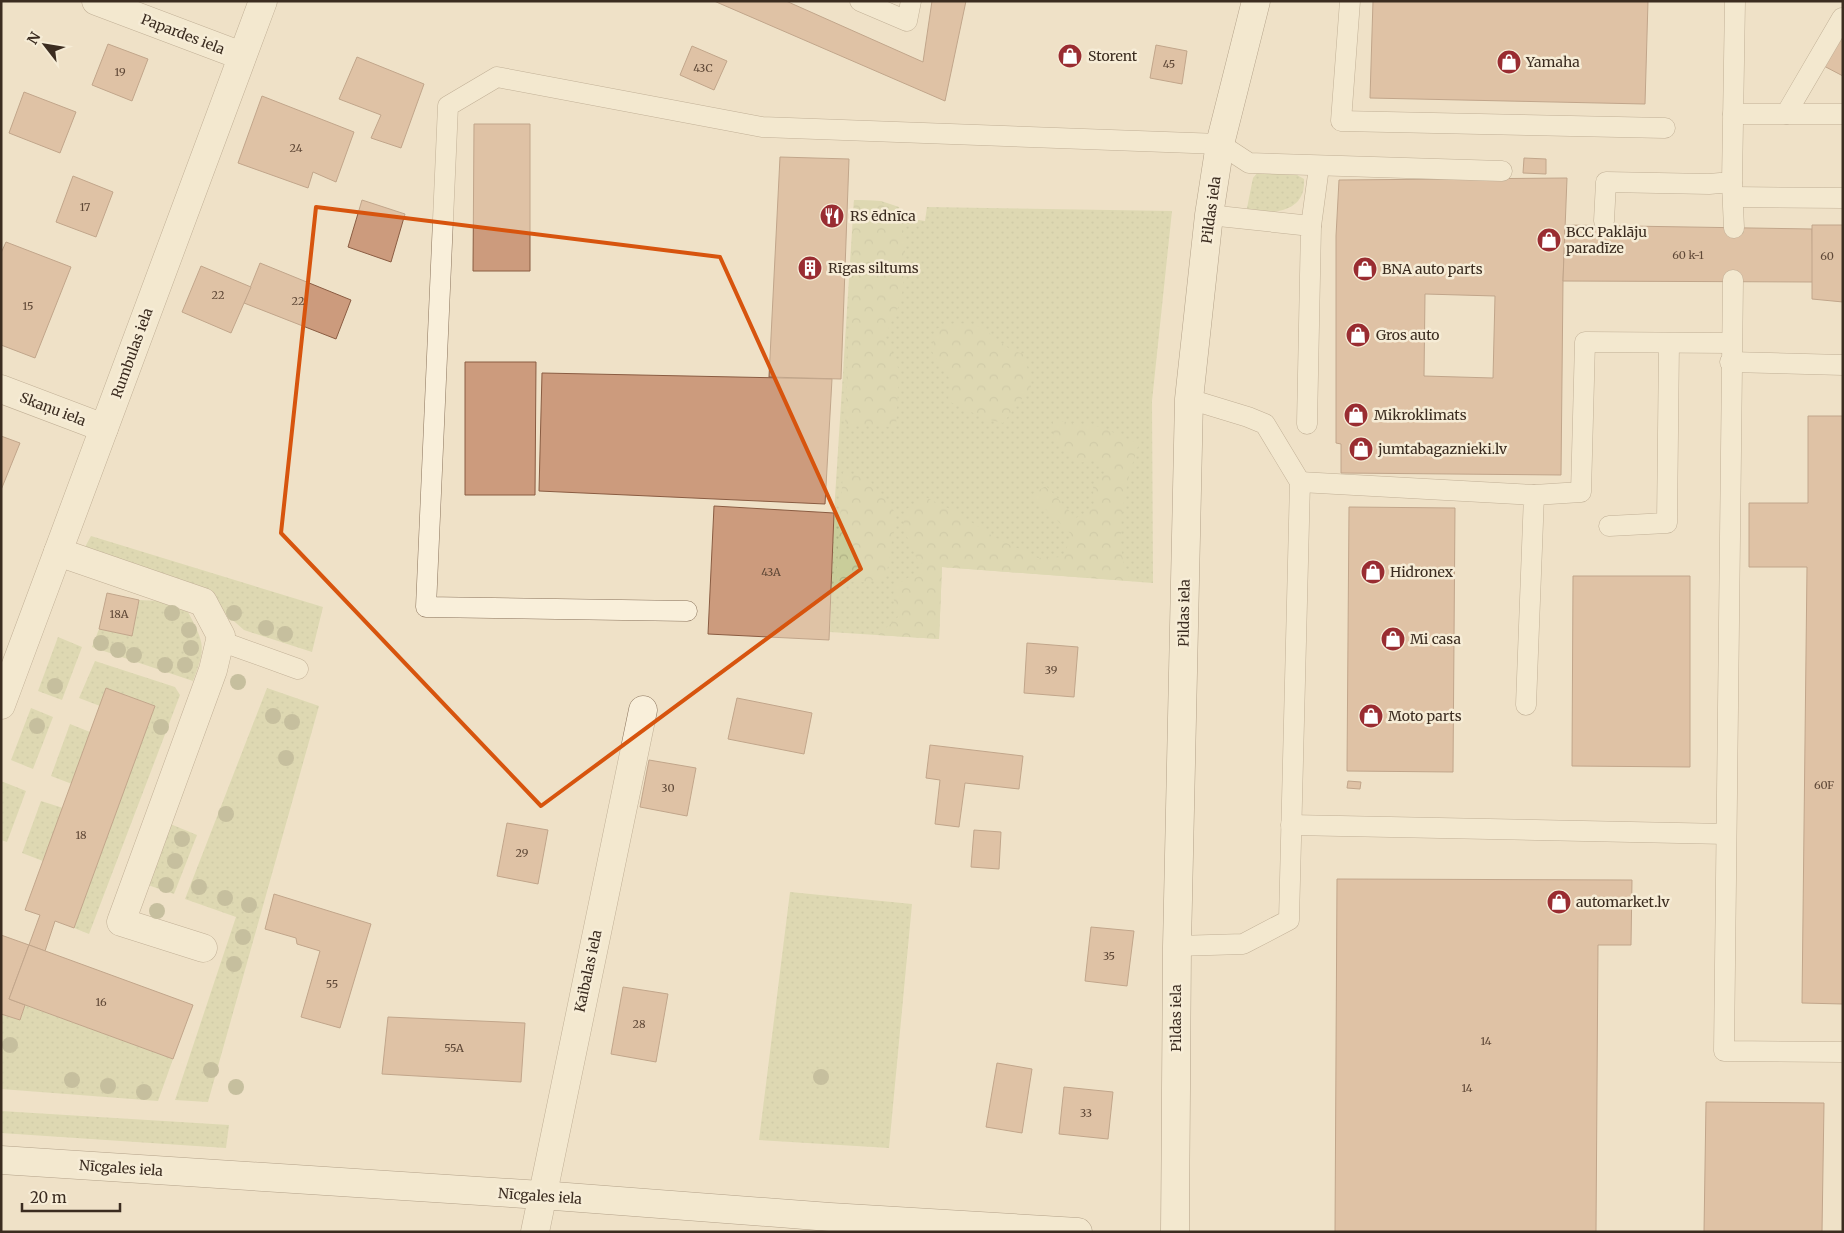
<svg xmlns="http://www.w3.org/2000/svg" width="1844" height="1233" viewBox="0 0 1844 1233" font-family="Merriweather,serif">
	<defs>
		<pattern id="green-dots" width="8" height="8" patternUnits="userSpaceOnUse" patternTransform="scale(1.25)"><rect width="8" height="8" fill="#c9cd9a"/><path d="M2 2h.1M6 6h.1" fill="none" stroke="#aeb084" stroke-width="1.8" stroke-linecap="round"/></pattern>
		<pattern id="forest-crowns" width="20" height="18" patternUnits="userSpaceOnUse" patternTransform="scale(1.25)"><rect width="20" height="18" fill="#c9cd9a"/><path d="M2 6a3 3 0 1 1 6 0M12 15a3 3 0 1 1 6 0" fill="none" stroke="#aeb084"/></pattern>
	</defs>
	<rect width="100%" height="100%" fill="#efe1c7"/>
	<g fill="url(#green-dots)">
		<path d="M 1258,172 L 1297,175 L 1304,179 C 1306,212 1275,213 1251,213 L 1247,208 L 1253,178 Z"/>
		<polygon points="854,200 881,201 899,207 900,217 925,221 927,207 1172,211 1152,401 1153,583 942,567 939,639 830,632 834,513"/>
		<polygon points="91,536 323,607 312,652 244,630 203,594 85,547"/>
		<path d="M 139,600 L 160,601 L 188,612 C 205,644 206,648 193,681 L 92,647 L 99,629 L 132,636 Z"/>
		<polygon points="58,637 82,647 62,700 38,691"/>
		<polygon points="95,661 175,687 180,695 89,934 74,928 155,706 106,688 100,706 79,698"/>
		<polygon points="267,688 319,706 208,1102 175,1100 236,917 185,899"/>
		<polygon points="31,708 53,717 33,769 11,760"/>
		<polygon points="70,724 90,732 72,784 51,776"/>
		<polygon points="1,781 26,791 7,842 1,840"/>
		<polygon points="41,801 63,808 43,861 22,853"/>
		<polygon points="168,823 197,835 174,894 145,884"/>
		<polygon points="790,892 912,904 889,1148 759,1140"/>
		<polygon points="25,1005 173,1059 158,1101 1,1089 1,1014 20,1020"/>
		<polygon points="1,1111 229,1125 226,1148 1,1133"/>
	</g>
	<g fill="url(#forest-crowns)">
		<polygon points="854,200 881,201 905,233 905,270 901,301 885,336 899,370 896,427 845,424"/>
		<path d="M 955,323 C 961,324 969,323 975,325 C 996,333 1001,350 1025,354 L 1031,387 L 1003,423 L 986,419 L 948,401 L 951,381 L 931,350 L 936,329 Z"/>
		<path d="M 1053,420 L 1101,427 L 1139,444 C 1126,479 1110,549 1131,581 L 942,567 L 939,639 L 878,635 L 898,617 L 893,596 L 895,586 L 925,567 L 916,557 L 903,528 L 905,510 L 925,497 L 956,512 L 994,537 L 1038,558 L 1064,557 L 1071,534 L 1031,495 L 1046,486 L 1076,518 L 1094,508 L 1093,485 L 1108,470 L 1096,460 L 1078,463 L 1053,436 Z"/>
		<polygon points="843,472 868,479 885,498 896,514 886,578 863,582 836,581"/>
	</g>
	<g fill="#cc9b7d" stroke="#8a5c42" fill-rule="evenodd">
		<polygon points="714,1 786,1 923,62 932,1 966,1 945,101"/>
		<polygon points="1373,1 1648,1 1645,104 1370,98"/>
		<polygon points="1843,27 1843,76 1822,65"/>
		<polygon points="108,44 148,59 132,101 92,85"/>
		<polygon points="1156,45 1187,51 1182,84 1150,78"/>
		<polygon points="692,46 727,61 714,90 680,75"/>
		<polygon points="357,57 424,84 401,148 371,138 381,115 339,99"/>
		<polygon points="24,92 76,112 60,153 9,133"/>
		<polygon points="262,96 354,132 336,182 313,172 308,188 238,163"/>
		<polygon points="474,124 530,124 530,271 473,271"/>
		<polygon points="780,157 849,159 841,379 769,377"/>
		<polygon points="1524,158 1546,159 1546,174 1523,173"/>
		<polygon points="73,176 113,192 96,237 56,222"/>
		<path d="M 1567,178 L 1563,281 L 1561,475 L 1341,473 L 1341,444 L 1336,443 L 1336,236 L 1339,180 ZM 1425,294 L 1495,296 L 1493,378 L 1424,376 Z"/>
		<polygon points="362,200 405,214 391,262 348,247"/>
		<polygon points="1565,225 1812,229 1813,282 1563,281"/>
		<polygon points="1812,225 1843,225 1843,302 1812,299"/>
		<polygon points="6,242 71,267 35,358 1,345 1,253"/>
		<polygon points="260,263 351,300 336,339 244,303"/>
		<polygon points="201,266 251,287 231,333 182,312"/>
		<polygon points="465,362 536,362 535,495 465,495"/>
		<polygon points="542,373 832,379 825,504 539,491"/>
		<polygon points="1808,416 1843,416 1843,1004 1802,1003 1807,567 1749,567 1749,503 1808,503"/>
		<polygon points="1,436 20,443 1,490"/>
		<polygon points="714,506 834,513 829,640 708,634"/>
		<polygon points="1349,507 1455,508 1453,772 1347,771"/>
		<polygon points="1573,576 1690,576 1690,767 1572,766"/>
		<polygon points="107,593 139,600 132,636 99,629"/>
		<polygon points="1027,643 1078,647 1074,697 1024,693"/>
		<polygon points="106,688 155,706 74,928 55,921 45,951 29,945 40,915 25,910"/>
		<polygon points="737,698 812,713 804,754 728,739"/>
		<polygon points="930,745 1023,756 1019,789 965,783 959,827 935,824 940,780 926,778"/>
		<polygon points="649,760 696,768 687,816 640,807"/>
		<polygon points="1348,781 1361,782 1360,789 1347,788"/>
		<polygon points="507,823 548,830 538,884 497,876"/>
		<polygon points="974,830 1001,832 999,869 971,867"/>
		<polygon points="1337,879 1632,880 1631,945 1598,945 1596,1232 1335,1232"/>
		<polygon points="274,894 371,924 340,1028 301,1017 320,951 297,944 296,938 265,929"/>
		<polygon points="1091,927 1134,931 1127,986 1085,981"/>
		<polygon points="1,935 29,945 9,999 25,1005 20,1020 1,1014"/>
		<polygon points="29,945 193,1005 173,1059 9,999"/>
		<polygon points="623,987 668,994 656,1062 611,1054"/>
		<polygon points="388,1017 525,1023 521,1082 382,1074"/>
		<polygon points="997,1063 1032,1069 1022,1133 986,1127"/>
		<polygon points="1064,1087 1113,1092 1108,1139 1059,1134"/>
		<polygon points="1706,1102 1824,1103 1822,1232 1704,1232"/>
	</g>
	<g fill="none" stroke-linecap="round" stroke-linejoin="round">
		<defs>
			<g id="lane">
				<polyline points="860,1 907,21 911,1"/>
				<polyline points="1350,1 1341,121 1665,128"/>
				<polyline points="1733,114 1843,114"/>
				<polyline points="1786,114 1842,18"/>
				<polyline points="1732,184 1734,228"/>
				<polyline points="1733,197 1843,198"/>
				<polyline points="1209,215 1311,226 1307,424"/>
				<polyline points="1604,221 1606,182 1709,184 1732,182 1735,1"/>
				<polyline points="1311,226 1319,167"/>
				<polyline points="1733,280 1724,1051 1843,1052"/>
				<polyline points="1730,362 1843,365"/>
				<polyline points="1300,482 1534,495 1526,705"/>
				<polyline points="1534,495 1581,492 1585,342 1731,343"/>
				<polyline points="1609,526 1667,523 1669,343"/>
				<polyline points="687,611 426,607 448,106 497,77 762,127 1220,144 1249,163 1502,171"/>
				<polyline points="220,641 298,669"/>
				<polyline points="1291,825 1726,834"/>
				<polyline points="1177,946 1243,944 1289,920 1300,482 1265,424 1248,417 1189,399"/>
			</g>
			<g id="street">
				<polyline points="96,1 242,56"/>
				<polyline points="1,389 104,428"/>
				<polyline points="58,552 203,602 221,636 213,670 121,922 203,948"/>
				<polyline points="1,705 263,1"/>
				<polyline points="535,1232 643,710"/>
			</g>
			<g id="secondary">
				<polyline points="1,1160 541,1195 830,1217 1078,1232"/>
				<polyline points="1175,1232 1177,946 1189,399 1209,215 1220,144 1256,1"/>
			</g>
		</defs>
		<use href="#lane" stroke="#8a735c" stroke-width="21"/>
		<use href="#street" stroke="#8a735c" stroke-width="29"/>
		<use href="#secondary" stroke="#6c543f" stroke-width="29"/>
		<use href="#lane" stroke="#f9efda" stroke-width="20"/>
		<use href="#street" stroke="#f9efda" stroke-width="28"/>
		<use href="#secondary" stroke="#f9efda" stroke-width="28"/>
	</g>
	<g fill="#96956e">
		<circle cx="172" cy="613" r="8"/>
		<circle cx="234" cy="613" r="8"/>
		<circle cx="266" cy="628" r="8"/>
		<circle cx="189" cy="630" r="8"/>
		<circle cx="285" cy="634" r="8"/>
		<circle cx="101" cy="643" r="8"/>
		<circle cx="191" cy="648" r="8"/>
		<circle cx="118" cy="650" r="8"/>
		<circle cx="134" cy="655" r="8"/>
		<circle cx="165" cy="665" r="8"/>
		<circle cx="185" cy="665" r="8"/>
		<circle cx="238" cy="682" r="8"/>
		<circle cx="55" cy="686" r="8"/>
		<circle cx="273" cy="716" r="8"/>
		<circle cx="292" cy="722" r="8"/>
		<circle cx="37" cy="726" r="8"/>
		<circle cx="161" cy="727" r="8"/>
		<circle cx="286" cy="758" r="8"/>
		<circle cx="226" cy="814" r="8"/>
		<circle cx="182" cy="839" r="8"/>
		<circle cx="175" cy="861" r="8"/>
		<circle cx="166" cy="885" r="8"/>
		<circle cx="199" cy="887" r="8"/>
		<circle cx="225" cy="898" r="8"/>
		<circle cx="249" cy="905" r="8"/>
		<circle cx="157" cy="911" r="8"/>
		<circle cx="243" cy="937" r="8"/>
		<circle cx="234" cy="964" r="8"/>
		<circle cx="10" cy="1045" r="8"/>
		<circle cx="211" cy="1070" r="8"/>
		<circle cx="821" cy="1077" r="8"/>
		<circle cx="72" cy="1080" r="8"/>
		<circle cx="108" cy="1086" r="8"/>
		<circle cx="236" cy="1087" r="8"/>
		<circle cx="144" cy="1092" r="8"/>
	</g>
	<path d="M0 0H1844V1233H0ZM 316,207 L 720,257 L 861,569 L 541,806 L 281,533 Z" fill="#efe1c7" fill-opacity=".55" fill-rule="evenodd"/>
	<path fill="none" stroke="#d7540e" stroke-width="4" stroke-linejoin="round" d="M 316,207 L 720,257 L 861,569 L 541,806 L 281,533 Z"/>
	<defs>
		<symbol id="shop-disc" viewBox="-11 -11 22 22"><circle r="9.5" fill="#992c31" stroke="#f6ecd6"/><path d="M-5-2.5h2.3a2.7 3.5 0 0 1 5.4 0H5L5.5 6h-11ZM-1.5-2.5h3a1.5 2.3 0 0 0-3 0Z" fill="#fff"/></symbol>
		<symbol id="restaurant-disc" viewBox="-11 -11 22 22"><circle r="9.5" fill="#992c31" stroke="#f6ecd6"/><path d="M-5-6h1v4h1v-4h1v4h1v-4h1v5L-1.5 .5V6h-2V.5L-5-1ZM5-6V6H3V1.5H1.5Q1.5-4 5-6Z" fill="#fff"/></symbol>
		<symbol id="building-disc" viewBox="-11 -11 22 22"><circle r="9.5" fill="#992c31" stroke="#f6ecd6"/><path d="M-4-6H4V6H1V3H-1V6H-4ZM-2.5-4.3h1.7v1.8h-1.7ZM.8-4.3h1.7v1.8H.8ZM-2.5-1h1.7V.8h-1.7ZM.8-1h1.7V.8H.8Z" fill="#fff"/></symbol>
	</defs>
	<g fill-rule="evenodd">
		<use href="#shop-disc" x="1056" y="42" width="28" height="28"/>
		<use href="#shop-disc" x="1495" y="48" width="28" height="28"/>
		<use href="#restaurant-disc" x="818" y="202" width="28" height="28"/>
		<use href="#shop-disc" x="1535" y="226" width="28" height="28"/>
		<use href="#building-disc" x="796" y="254" width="28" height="28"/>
		<use href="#shop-disc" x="1351" y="255" width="28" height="28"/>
		<use href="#shop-disc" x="1344" y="321" width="28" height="28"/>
		<use href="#shop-disc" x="1342" y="401" width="28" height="28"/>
		<use href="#shop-disc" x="1347" y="435" width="28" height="28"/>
		<use href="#shop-disc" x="1359" y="558" width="28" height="28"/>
		<use href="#shop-disc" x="1379" y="625" width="28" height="28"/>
		<use href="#shop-disc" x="1357" y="702" width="28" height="28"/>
		<use href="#shop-disc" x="1545" y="888" width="28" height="28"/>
	</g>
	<g text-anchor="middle" stroke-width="5" stroke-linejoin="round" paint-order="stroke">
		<g font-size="11" fill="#5f4837">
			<text x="1169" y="68">45</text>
			<text x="703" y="72">43C</text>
			<text x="120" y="76">19</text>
			<text x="296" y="152">24</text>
			<text x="85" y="211">17</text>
			<text x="1688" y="259">60 k-1</text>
			<text x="1827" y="260">60</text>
			<text x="218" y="299">22</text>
			<text x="298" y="305">22</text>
			<text x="28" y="310">15</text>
			<text x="771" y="576">43A</text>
			<text x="119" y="618">18A</text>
			<text x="1051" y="674">39</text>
			<text x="1824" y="789">60F</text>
			<text x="668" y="792">30</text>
			<text x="81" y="839">18</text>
			<text x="522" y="857">29</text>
			<text x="1109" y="960">35</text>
			<text x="332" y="988">55</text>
			<text x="101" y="1006">16</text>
			<text x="639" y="1028">28</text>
			<text x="1486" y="1045">14</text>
			<text x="454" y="1052">55A</text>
			<text x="1467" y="1092">14</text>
			<text x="1086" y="1117">33</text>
		</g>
		<g font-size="14" fill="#3b2c20" stroke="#f6ecd6">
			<text transform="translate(183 34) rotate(21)" y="5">Papardes iela</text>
			<text transform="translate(1211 210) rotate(-82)" y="5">Pildas iela</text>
			<text transform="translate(132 353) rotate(-70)" y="5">Rumbulas iela</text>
			<text transform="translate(53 409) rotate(21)" y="5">Skaņu iela</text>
			<text transform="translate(1184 613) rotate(-89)" y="5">Pildas iela</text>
			<text transform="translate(588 971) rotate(-78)" y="5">Kaibalas iela</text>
			<text transform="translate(1176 1018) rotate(-90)" y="5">Pildas iela</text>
			<text transform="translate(121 1168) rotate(4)" y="5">Nīcgales iela</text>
			<text transform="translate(540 1196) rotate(4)" y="5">Nīcgales iela</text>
		</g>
		<g font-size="14" fill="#3b2c20" stroke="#f6ecd6" text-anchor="start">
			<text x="1088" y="61">Storent</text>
			<text x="1526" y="67">Yamaha</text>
			<text x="850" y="221">RS ēdnīca</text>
			<text x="1566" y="237">BCC Paklāju<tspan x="1566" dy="16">paradīze</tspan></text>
			<text x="828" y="273">Rīgas siltums</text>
			<text x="1382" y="274">BNA auto parts</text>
			<text x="1376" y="340">Gros auto</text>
			<text x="1374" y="420">Mikroklimats</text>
			<text x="1378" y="454">jumtabagaznieki.lv</text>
			<text x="1390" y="577">Hidronex</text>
			<text x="1410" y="644">Mi casa</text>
			<text x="1388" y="721">Moto parts</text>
			<text x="1576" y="907">automarket.lv</text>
		</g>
	</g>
	<rect width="1844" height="1233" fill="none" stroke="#3b2c20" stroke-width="5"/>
	<g transform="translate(45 45) rotate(301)" stroke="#f6ecd6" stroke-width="4" paint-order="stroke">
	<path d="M0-4L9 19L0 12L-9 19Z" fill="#3b2c20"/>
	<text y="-8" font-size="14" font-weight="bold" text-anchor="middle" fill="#3b2c20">N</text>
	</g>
	<path d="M22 1203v8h98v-8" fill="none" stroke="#3b2c20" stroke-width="2.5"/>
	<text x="30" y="1203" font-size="15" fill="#3b2c20" stroke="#f6ecd6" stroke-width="4" paint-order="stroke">20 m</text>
</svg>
